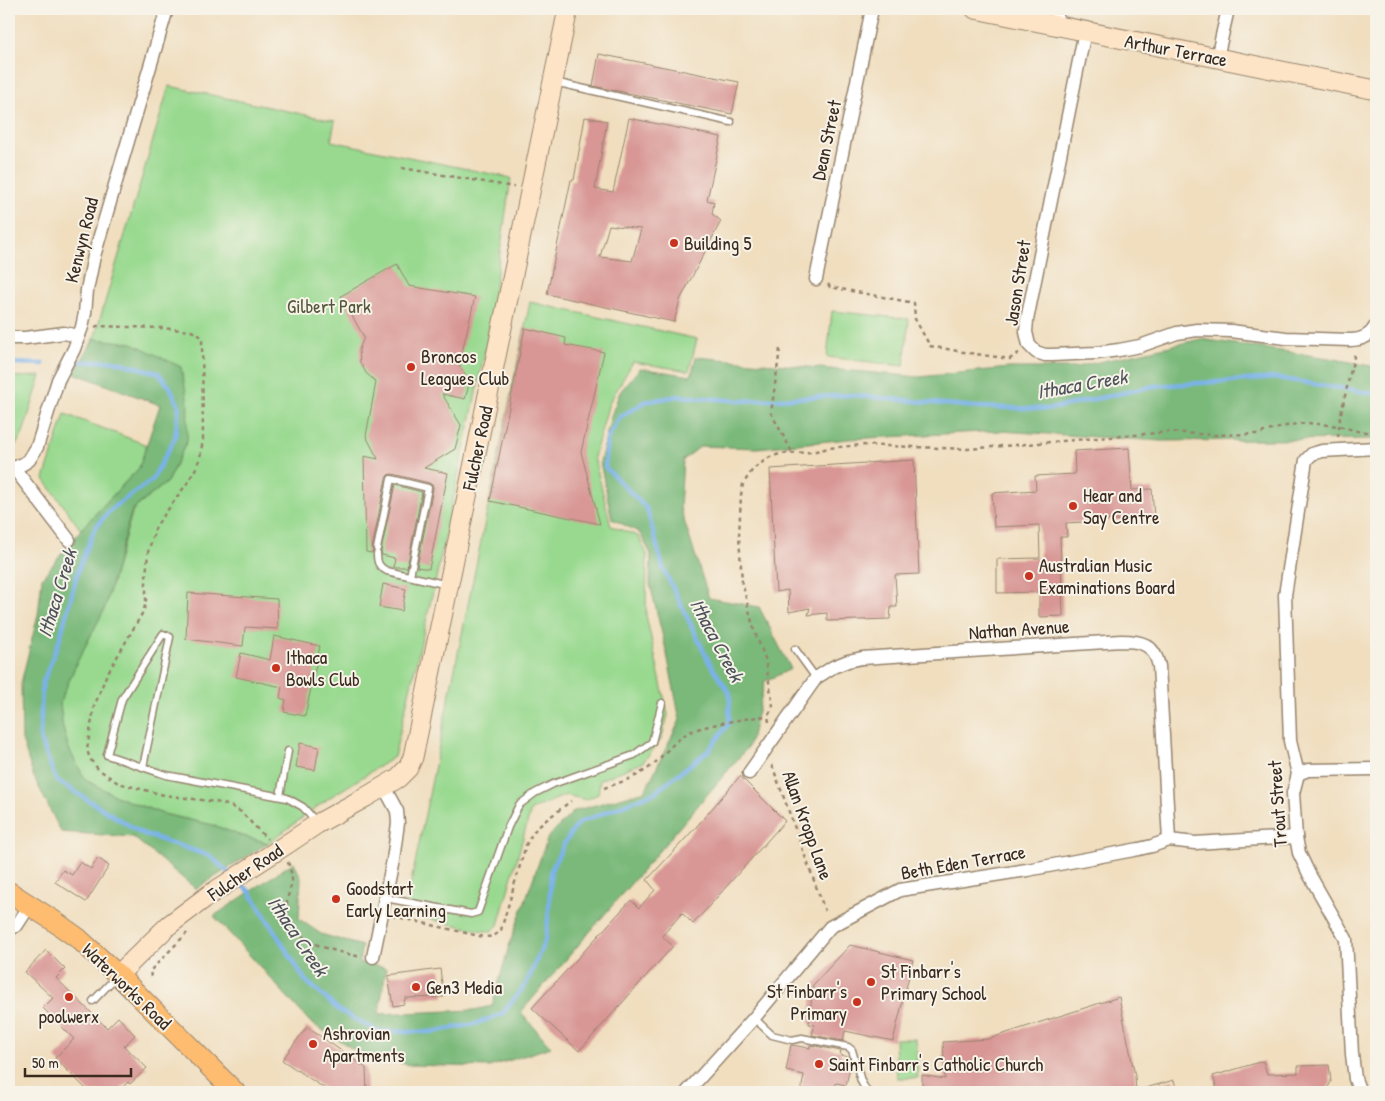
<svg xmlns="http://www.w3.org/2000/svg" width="1385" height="1101" viewBox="0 0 1385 1101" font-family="'Patrick Hand',sans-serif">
	<rect width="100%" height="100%" fill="#f7f3e8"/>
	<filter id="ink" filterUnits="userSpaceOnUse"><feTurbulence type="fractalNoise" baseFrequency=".02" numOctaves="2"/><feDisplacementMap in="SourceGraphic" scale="10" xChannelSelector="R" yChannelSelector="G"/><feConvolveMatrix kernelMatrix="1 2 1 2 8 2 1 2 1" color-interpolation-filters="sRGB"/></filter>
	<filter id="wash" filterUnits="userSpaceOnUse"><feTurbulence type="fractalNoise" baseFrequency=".0096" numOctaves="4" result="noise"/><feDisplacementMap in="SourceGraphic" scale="20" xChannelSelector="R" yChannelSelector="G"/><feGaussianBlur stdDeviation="1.12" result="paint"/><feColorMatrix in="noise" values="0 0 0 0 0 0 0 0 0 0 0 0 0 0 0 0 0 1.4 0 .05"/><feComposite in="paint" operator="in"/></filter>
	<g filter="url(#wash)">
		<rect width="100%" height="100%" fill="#f0debf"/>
		<g fill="#98d98f" stroke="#6a8256">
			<polygon points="169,86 335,121 331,141 511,178 486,347 435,583 394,757 329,798 268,843 239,835 213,825 163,814 120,798 85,780 68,747 62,724 60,702 77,662 104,610 133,510 167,482 187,441 132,343 94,339"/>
			<polygon points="530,302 697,339 689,371 633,362 609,403 594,457 611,526 638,536 647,554 646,615 668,715 661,740 643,762 600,780 598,794 586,800 566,795 531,810 498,925 492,931 483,931 406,914 407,902"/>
			<polygon points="832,311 909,319 904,366 827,357"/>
			<polygon points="41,376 22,436 15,446 9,447 9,377"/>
			<polygon points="65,414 147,445 139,468 111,497 81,530 44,479"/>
			<polygon points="895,1039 916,1039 918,1078 897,1078"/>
		</g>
		<g fill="#7ab97a" stroke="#5a724c">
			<polygon points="94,339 132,343 181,367 188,402 187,441 167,482 132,510 104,610 77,662 60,702 62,724 68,747 85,780 120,798 163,814 213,825 239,835 268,843 196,889 133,837 61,832 33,775 22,740 21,683 38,615 42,578 83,527 139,468 160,405 74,373"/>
			<polygon points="1201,339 1335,359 1376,367 1376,439 1161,441 1000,431 849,439 757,448 701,446 683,460 680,508 709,598 759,607 791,669 765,681 752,736 748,747 521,1012 551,1047 489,1067 410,1065 363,1055 311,1023 214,916 294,862 301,878 299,919 321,934 362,946 359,962 386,968 379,1014 474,1010 492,1006 509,946 548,837 574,811 645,791 680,720 667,654 650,584 651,554 639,532 612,519 600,462 611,416 620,392 640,368 691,376 696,357 919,377 1009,368 1072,368"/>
		</g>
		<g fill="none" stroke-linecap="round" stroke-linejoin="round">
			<g stroke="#7ab2e9" stroke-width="4.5">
				<polyline points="73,362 114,361 158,373 170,387 179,406 175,438 152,480 111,509 95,528 79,568 60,638 42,685 40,738 56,780 141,833 210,856 231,875"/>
				<polyline points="9,363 43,364"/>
				<polyline points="239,881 250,892 305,980 340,1011 377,1031 431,1032 475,1024 502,1014 526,984 546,938 549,909 551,870 564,844 578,823 654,793 709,750 729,723 730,694 709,662 663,568 647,509 605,467 607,439 620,417 645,402 678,396 742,401 851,395 975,407 1050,409 1154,386 1277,378 1376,394"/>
			</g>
		</g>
		<g id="blocks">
			<g fill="#d89694" fill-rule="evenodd">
				<polygon points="599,54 739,82 732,114 593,86"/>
				<path d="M 585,117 L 607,121 L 595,189 L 613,192 L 629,118 L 721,137 L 707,200 L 714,202 L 712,214 L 721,221 L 680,300 L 674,322 L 547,294 L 571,180 L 574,180 ZM 609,225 L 641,229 L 632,261 L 600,257 Z"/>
				<polygon points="397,264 409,286 475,297 459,365 470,381 465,399 442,394 461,425 455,449 424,468 448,473 429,569 417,567 433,489 433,486 429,483 392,474 388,475 386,478 372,548 373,551 372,553 366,552 364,456 378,459 366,436 376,382 366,373 360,362 359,350 364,337 341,296"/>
				<polygon points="525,328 566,338 565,345 604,352 581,452 600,524 490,501"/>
				<polygon points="1129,448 1132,490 1152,489 1154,518 1066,523 1067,537 1060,537 1063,616 1039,617 1039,592 997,593 997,559 1040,558 1039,525 994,527 992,493 1036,490 1035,476 1075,474 1074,451"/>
				<polygon points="914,460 919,574 895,575 897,607 891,607 890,619 827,621 827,613 808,615 810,608 789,612 788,590 776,592 770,469"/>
				<polygon points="395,485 422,492 407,567 393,567 395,558 382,555 381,551"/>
				<polygon points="383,584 406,589 402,611 379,607"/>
				<polygon points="188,593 277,599 278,629 245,627 243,646 186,639"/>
				<polygon points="274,636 320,646 305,716 284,712 286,700 280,698 282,687 236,677 241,653 270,660"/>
				<polygon points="300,743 319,747 315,770 296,767"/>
				<polygon points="740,776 785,821 693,924 682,913 662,936 673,946 579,1051 532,1008 631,900 639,908 655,890 647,880 697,826"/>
				<polygon points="98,858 109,866 86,902 55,882 63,870 72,875 80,862 91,869"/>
				<polygon points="850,945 913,960 893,1041 845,1031 843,1041 812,1035 815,1025 809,1024 813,985"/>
				<polygon points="46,950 65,969 56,978 107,1028 118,1017 135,1035 124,1046 147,1068 130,1084 128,1082 118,1092 89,1092 55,1058 74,1039 43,1008 53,998 25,972"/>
				<polygon points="440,969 444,997 405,998 404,1004 393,1006 388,976"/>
				<polygon points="1119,997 1135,1076 1136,1092 922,1092 922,1075 945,1079 943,1042 988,1039"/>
				<polygon points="307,1027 366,1068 367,1092 330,1092 282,1060"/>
				<polygon points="791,1045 810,1048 810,1045 841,1051 840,1055 849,1057 851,1063 846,1085 836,1083 834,1092 801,1092 804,1075 786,1071"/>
				<polygon points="1263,1061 1267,1074 1298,1073 1298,1066 1329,1065 1331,1082 1325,1092 1218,1092 1213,1076"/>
				<polygon points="1174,1080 1177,1092 1142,1092 1142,1089"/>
			</g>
		</g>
	</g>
	<g filter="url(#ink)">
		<use href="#blocks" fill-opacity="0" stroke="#96846e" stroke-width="1"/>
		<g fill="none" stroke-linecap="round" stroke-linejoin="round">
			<defs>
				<g id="lane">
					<polyline points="554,82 731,122"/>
					<polyline points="377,549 391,479 428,488 410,576"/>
					<path d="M 377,554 C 377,563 379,567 387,571 L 448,585"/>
					<polyline points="795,649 816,678"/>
					<polyline points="143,767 170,637 163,634 122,699 107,755 166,775 287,798 303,807 317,823"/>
					<polyline points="280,796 288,751"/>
					<polyline points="385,898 471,914 478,912 508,827 519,805 535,793 553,784 634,755 652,742 662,703"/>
					<polyline points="93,1001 115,978"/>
					<polyline points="754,1018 772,1035 792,1040 802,1038 848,1047 852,1050 861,1081 867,1092"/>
				</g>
				<g id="street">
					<polyline points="1055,25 1058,9"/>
					<path d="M 1085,31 L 1027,320 L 1026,332 L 1029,345 L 1036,352 L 1045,355 L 1052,355 L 1096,353 L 1119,350 L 1140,346 L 1177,333 L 1197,330 L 1231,331 L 1286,338 L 1350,340 C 1362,340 1371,336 1376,325"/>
					<polyline points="1217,58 1228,9"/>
					<polyline points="816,279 872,9"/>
					<polyline points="9,338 25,338 64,333 79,336"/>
					<polyline points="14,468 69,540"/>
					<polyline points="9,470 23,464 29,460 37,447 58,380 74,349 82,327 85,313 87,290 94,256 167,9"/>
					<path d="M 749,773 L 816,678 L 833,667 L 848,661 L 862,658 L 1121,641 C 1142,641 1154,644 1159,666 L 1169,840"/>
					<polyline points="1298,774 1308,770 1376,769"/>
					<polyline points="9,930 17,925 30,905"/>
					<polyline points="373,957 393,860 398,823 397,811 384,787"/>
					<polyline points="687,1092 754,1018 830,927 900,890 1027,870 1139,849 1152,846 1169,840 1195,843 1296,837"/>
					<polyline points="1360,1092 1355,1079 1352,1054 1346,939 1309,874 1299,853 1296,837 1293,793 1298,774 1290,741 1285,595 1306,460 1312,454 1322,451 1376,448"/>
				</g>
				<g id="secondary">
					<polyline points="975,9 1376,90"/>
					<polyline points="287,844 317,824 366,797 398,778 408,768 413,757 568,9"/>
					<polyline points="118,975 169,925 209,895"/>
				</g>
				<polyline id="primary" points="9,892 51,919 79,939 118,975 235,1092"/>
			</defs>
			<use href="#lane" stroke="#96846e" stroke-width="9"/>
			<use href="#street" stroke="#96846e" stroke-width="15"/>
			<use href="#secondary" stroke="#96846e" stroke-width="21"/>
			<use href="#primary" stroke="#96846e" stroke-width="22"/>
			<g stroke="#96846e" stroke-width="2.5" stroke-dasharray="4 4" stroke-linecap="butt">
				<polyline points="402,168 514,187"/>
				<polyline points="828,284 830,287 914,303 915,319 930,346 969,353 1010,359 1020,352"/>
				<polyline points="95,327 97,326 161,328 191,331 198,334 202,338 203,439 200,458 195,470 188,482 156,526 148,552 146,578 146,603 143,612 106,676 94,707 87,750 90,759 98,769 118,783 164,795 216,802 231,806 241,812 267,839"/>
				<polyline points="780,349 771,413 793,454"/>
				<polyline points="1338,437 1340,418 1355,352"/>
				<polyline points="769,722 768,716 773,706 765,658 754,630 742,582 739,536 741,495 743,484 753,469 770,457 780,454 811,452 829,448 861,445 968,449 1169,432 1213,435 1257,434 1290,425 1308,423 1339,426 1357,431 1376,433"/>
				<polyline points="772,765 825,911"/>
				<path d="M 604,788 C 622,782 640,776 655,763 C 665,753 674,742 686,734 C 697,726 753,717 768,716"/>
				<path d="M 288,862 C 290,868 292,874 292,881 C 291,888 287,896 287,904 C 285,943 332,950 361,957"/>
				<path d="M 393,916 L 479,936 C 489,937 494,938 501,930 L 526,845 L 533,832 L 546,820 L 571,801"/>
				<polyline points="151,977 150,971 187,933"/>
			</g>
			<use href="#lane" stroke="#fff" stroke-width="6"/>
			<use href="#street" stroke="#fff" stroke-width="12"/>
			<use href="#secondary" stroke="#fee4c6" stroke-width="19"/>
			<use href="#primary" stroke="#fdbc70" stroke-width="20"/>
			<defs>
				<polyline id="secondary-bridge" points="209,895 287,844"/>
			</defs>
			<use href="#secondary-bridge" stroke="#96846e" stroke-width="21" stroke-linecap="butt"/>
			<use href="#secondary-bridge" stroke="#fee4c6" stroke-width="19"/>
		</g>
	</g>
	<g fill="#c8321e" stroke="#f7f3e8" stroke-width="2">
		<circle cx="674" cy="243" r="5"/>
		<circle cx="411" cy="367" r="5"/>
		<circle cx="1073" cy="506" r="5"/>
		<circle cx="1029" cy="576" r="5"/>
		<circle cx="276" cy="668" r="5"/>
		<circle cx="336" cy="899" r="5"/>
		<circle cx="871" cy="982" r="5"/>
		<circle cx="416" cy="987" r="5"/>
		<circle cx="69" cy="997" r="5"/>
		<circle cx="857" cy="1002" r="5"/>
		<circle cx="313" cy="1044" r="5"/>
		<circle cx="819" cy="1064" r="5"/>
	</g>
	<g text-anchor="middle" stroke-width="4" stroke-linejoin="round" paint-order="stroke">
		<g font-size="19" fill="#3b2a1e" stroke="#f7f3e8">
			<text transform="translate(1176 50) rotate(11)" y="7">Arthur Terrace</text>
			<text transform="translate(826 140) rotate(-78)" y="7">Dean Street</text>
			<text transform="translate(81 240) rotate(-76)" y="7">Kenwyn Road</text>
			<text transform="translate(1017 283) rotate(-81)" y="7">Jason Street</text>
			<text transform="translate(477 448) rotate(-78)" y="7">Fulcher Road</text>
			<text transform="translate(1019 629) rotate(-4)" y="7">Nathan Avenue</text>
			<text transform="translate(1277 804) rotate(-94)" y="7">Trout Street</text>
			<text transform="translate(808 825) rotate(70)" y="7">Allan Kropp Lane</text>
			<text transform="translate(963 862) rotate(-10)" y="7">Beth Eden Terrace</text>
			<text transform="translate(245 872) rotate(-34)" y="7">Fulcher Road</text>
			<text transform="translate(127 986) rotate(44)" y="7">Waterworks Road</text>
		</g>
		<g font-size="19" fill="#3b2a1e" stroke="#f7f3e8" text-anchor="start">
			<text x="684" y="250">Building 5</text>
			<text x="421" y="363">Broncos<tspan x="421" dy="22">Leagues Club</tspan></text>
			<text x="1083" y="502">Hear and<tspan x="1083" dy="22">Say Centre</tspan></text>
			<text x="1039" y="572">Australian Music<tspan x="1039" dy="22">Examinations Board</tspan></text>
			<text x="286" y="664">Ithaca<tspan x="286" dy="22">Bowls Club</tspan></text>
			<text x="346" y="895">Goodstart<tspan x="346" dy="22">Early Learning</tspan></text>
			<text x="881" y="978">St Finbarr's<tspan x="881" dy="22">Primary School</tspan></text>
			<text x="426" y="994">Gen3 Media</text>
			<text x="847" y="998" text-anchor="end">St Finbarr's<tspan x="847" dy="22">Primary</tspan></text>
			<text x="69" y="1023" text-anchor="middle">poolwerx</text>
			<text x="323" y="1040">Ashrovian<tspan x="323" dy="22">Apartments</tspan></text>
			<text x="829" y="1071">Saint Finbarr's Catholic Church</text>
		</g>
		<g font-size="19" fill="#52563a" stroke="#f7f3e8">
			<text x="329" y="313">Gilbert Park</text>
		</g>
		<g font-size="20" font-style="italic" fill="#4e535b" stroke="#f7f3e8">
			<text transform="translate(1082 384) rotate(-10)" y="7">Ithaca Creek</text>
			<text transform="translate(57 593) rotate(-73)" y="7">Ithaca Creek</text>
			<text transform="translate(717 640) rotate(62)" y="7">Ithaca Creek</text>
			<text transform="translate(298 936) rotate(56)" y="7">Ithaca Creek</text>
		</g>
	</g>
	<rect width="1385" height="1101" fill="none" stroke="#f7f3e8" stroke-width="30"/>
	<path d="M25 1068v8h106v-8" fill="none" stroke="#3b2a1e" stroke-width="2.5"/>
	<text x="32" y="1068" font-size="15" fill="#3b2a1e" stroke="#f7f3e8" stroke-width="4" paint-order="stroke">50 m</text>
</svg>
